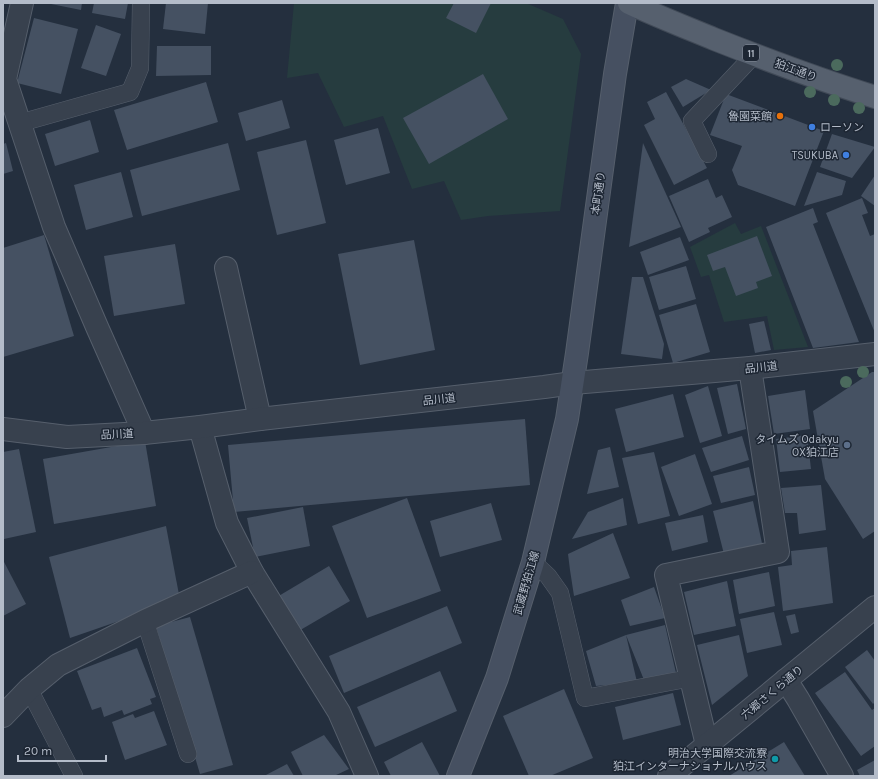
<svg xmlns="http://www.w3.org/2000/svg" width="878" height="779" viewBox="0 0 878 779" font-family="Karla,'Noto Sans JP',sans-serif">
	<rect width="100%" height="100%" fill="#242f3e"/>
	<g fill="#263c3f">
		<polygon points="294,3 526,3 563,19 581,54 560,211 488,216 461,220 444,181 412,189 383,116 344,127 318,73 287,78"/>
		<polygon points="735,223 741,234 761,226 808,347 774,350 767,316 724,322 709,275 701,277 690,247"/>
	</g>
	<g fill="#455162">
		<polygon points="51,3 82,3 81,10 51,4"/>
		<polygon points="94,3 128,3 125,19 92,13"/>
		<polygon points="166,3 208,3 205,34 163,29"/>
		<polygon points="454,3 491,3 476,33 446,18"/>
		<polygon points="34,18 78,29 61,94 17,83"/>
		<polygon points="96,25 121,34 106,76 81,68"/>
		<polygon points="157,46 211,46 211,75 156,76"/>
		<polygon points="483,74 508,119 429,164 403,118"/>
		<polygon points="686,79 711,90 683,107 671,87"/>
		<polygon points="206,82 218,122 127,150 114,110"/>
		<polygon points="666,92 707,168 674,185 644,125 655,119 647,102"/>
		<polygon points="726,94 824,131 795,206 738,185 732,170 742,146 710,135"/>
		<polygon points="282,100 290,128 246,141 238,113"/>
		<polygon points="90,120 99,152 55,166 45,134"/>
		<polygon points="378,128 390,173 346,185 334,140"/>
		<polygon points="832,134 875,147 852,178 820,167"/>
		<polygon points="306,140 326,223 277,235 257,152"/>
		<polygon points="6,143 13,171 3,174 3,144"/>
		<polygon points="228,143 240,190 142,216 130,170"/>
		<polygon points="643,143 681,227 629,247"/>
		<polygon points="121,172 133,217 86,230 74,185"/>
		<polygon points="817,172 846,181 842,195 804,206"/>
		<polygon points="875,175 875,206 861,196"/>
		<polygon points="708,179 716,198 722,195 732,217 708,228 710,232 689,242 669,196"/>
		<polygon points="862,198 868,213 862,215 870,236 875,234 875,333 826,213"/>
		<polygon points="813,208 818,222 813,224 859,342 813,348 766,227"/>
		<polygon points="44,235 74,336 3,357 3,248"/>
		<polygon points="757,236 772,276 756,282 758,288 736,296 725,267 713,271 707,255"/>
		<polygon points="680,237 689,260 648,275 640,252"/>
		<polygon points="414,240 435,350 360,365 338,254"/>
		<polygon points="175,244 185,304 114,316 104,256"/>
		<polygon points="686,266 696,299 659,310 649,277"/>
		<polygon points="632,277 643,277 664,344 662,359 621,354"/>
		<polygon points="696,304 710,352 673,363 659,315"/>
		<polygon points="764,321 771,350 755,353 749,324"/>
		<polygon points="872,372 875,372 875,531 863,539 825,479 813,411"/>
		<polygon points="737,384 746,429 728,434 717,388"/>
		<polygon points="708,386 722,436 700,443 685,395"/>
		<polygon points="805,390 810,429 774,434 768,396"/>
		<polygon points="673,394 684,437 626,452 615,409"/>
		<polygon points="525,419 530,485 234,512 228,445"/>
		<polygon points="807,435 811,469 780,472 776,439"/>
		<polygon points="742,436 749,460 711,472 702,448"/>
		<polygon points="145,441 156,506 54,524 43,459"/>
		<polygon points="610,447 619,487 587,494 598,450"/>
		<polygon points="19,449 36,532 4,539 3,533 3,452"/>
		<polygon points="654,452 670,516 638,524 622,458"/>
		<polygon points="695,454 712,504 679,516 661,467"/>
		<polygon points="749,467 755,495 721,503 713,476"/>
		<polygon points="821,485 826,530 799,534 797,513 785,513 781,488"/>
		<polygon points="407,498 441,591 367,618 332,526"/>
		<polygon points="623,498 627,525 572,539 588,512"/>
		<polygon points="753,501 763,548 725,558 713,511"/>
		<polygon points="491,503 502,540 440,557 430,521"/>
		<polygon points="303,507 310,546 255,557 247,518"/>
		<polygon points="703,515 708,542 672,551 665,523"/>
		<polygon points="166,526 180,600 70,638 49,557"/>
		<polygon points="613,533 630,578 574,596 570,570 568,554"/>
		<polygon points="827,547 833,603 783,611 778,567 792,565 791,551"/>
		<polygon points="3,560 26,604 3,616"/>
		<polygon points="329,566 350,601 297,632 277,597"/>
		<polygon points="769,572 775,606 739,614 733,580"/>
		<polygon points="727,581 736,626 694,635 684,592"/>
		<polygon points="654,587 665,618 630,626 621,600"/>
		<polygon points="447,606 462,643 344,693 329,656"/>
		<polygon points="774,612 782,645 747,653 740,619"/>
		<polygon points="795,614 799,632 791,634 786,616"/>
		<polygon points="190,617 233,765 200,774 156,626"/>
		<polygon points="665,625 676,673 644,680 626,635 637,682 596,686 586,651 626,635"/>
		<polygon points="739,635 748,676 712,705 697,645"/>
		<polygon points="137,648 156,697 150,699 152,704 124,715 122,710 104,717 101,707 92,710 77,671"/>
		<polygon points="867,650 875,661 875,702 873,704 845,667"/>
		<polygon points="440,671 457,711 375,747 357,707"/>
		<polygon points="845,672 872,710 875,708 875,746 861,756 815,693"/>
		<polygon points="564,689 593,758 550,776 529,776 503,716"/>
		<polygon points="673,693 681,725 623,740 615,707"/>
		<polygon points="154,711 167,745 125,760 112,722 133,714 135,718"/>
		<polygon points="324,735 349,769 334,776 303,776 291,752"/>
		<polygon points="422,742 440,776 391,776 384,762"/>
		<polygon points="784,742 805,776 729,776"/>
		<polygon points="875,760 875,776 860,776 857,770"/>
		<polygon points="287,764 294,776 264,776"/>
	</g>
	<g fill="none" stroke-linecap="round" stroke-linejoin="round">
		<defs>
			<g id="service">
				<polyline points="20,123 130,92 140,68 141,3"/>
				<polyline points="708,154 692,121 754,55"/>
				<polyline points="533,562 548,576 560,593 585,698 691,678"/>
				<polyline points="145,621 188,754"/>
				<polyline points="29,689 74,776"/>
			</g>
			<g id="minor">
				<polyline points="22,3 5,79 54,227 97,327 144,433"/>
				<polyline points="226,268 260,419"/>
				<polyline points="200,427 227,523 252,572 339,712 367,776"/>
				<polyline points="3,429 67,437 144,433 200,427 260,419 544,387 573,383 750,368 875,354"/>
				<polyline points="786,680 798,699 842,776"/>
				<polyline points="3,716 29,689 58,665 145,621 252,572"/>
				<polyline points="707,745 666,575 778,552 750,368"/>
			</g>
			<polyline id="tertiary" points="669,776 707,745 875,607"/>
			<polyline id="secondary" points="458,776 497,678 533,562 567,419 577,353 615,74 627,3"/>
			<path id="primary" d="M 629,3 C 657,16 685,27 714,39 C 767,60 820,80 875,97"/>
		</defs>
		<use href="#service" stroke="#565f6c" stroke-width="18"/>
		<use href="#minor" stroke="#565f6c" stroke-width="24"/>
		<use href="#tertiary" stroke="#565f6c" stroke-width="24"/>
		<use href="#secondary" stroke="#565f6c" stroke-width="24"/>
		<use href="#primary" stroke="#414a57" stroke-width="24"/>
		<use href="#service" stroke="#38414e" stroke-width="17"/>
		<use href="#minor" stroke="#38414e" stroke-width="22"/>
		<use href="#tertiary" stroke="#38414e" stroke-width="22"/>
		<use href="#secondary" stroke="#465061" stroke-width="22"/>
		<use href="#primary" stroke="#56606e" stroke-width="22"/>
	</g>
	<g fill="#4b6a5d">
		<circle cx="837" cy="65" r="6"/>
		<circle cx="810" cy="92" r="6"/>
		<circle cx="834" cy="100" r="6"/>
		<circle cx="859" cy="108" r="6"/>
		<circle cx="863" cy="372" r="6"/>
		<circle cx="846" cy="382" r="6"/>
	</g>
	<circle fill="#e8710a" stroke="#1d2633" stroke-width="1.5" cx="780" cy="116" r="4"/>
	<g fill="#3f7fe0" stroke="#1d2633" stroke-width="1.5">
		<circle cx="812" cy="127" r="4"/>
		<circle cx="846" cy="155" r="4"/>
	</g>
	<circle fill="#5c6f8a" stroke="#1d2633" stroke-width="1.5" cx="847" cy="445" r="4"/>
	<circle fill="#0f9aa8" stroke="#1d2633" stroke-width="1.5" cx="775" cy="759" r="4"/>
	<g text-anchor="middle" stroke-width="3" stroke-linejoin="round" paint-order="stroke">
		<rect fill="#1d2633" stroke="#878f9c" stroke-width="1" x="743" y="45" width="16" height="16" rx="3"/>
		<g font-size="10" font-weight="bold" fill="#b4bcc9">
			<text x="751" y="57">11</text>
		</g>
		<g font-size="11" fill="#b4bcc9" stroke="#1d2633">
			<text transform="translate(796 70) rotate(20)" y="4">狛江通り</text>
			<text transform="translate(598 193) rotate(-82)" y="4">本町通り</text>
			<text transform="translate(761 367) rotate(-6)" y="4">品川道</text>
			<text transform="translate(439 399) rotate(-6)" y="4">品川道</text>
			<text transform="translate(117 434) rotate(-3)" y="4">品川道</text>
			<text transform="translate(526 583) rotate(-74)" y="4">武蔵野狛江線</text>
			<text transform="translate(772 692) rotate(-40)" y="4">六郷さくら通り</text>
		</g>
		<g font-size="11" fill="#b4bcc9" stroke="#1d2633" text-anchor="end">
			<text x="772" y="120">魯園菜館</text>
			<text x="820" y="131" text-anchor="start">ローソン</text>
			<text x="838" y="159">TSUKUBA</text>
			<text x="839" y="443">タイムズ Odakyu<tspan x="839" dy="13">OX狛江店</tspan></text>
			<text x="767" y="757">明治大学国際交流寮<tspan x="767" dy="13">狛江インターナショナルハウス</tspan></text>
		</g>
	</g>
	<rect width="878" height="779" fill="none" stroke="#b4bcc9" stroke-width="8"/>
	<path d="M18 755v6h88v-6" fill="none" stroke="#b4bcc9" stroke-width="2"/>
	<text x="24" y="755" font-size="12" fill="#b4bcc9" stroke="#1d2633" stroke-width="3" paint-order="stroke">20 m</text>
</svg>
